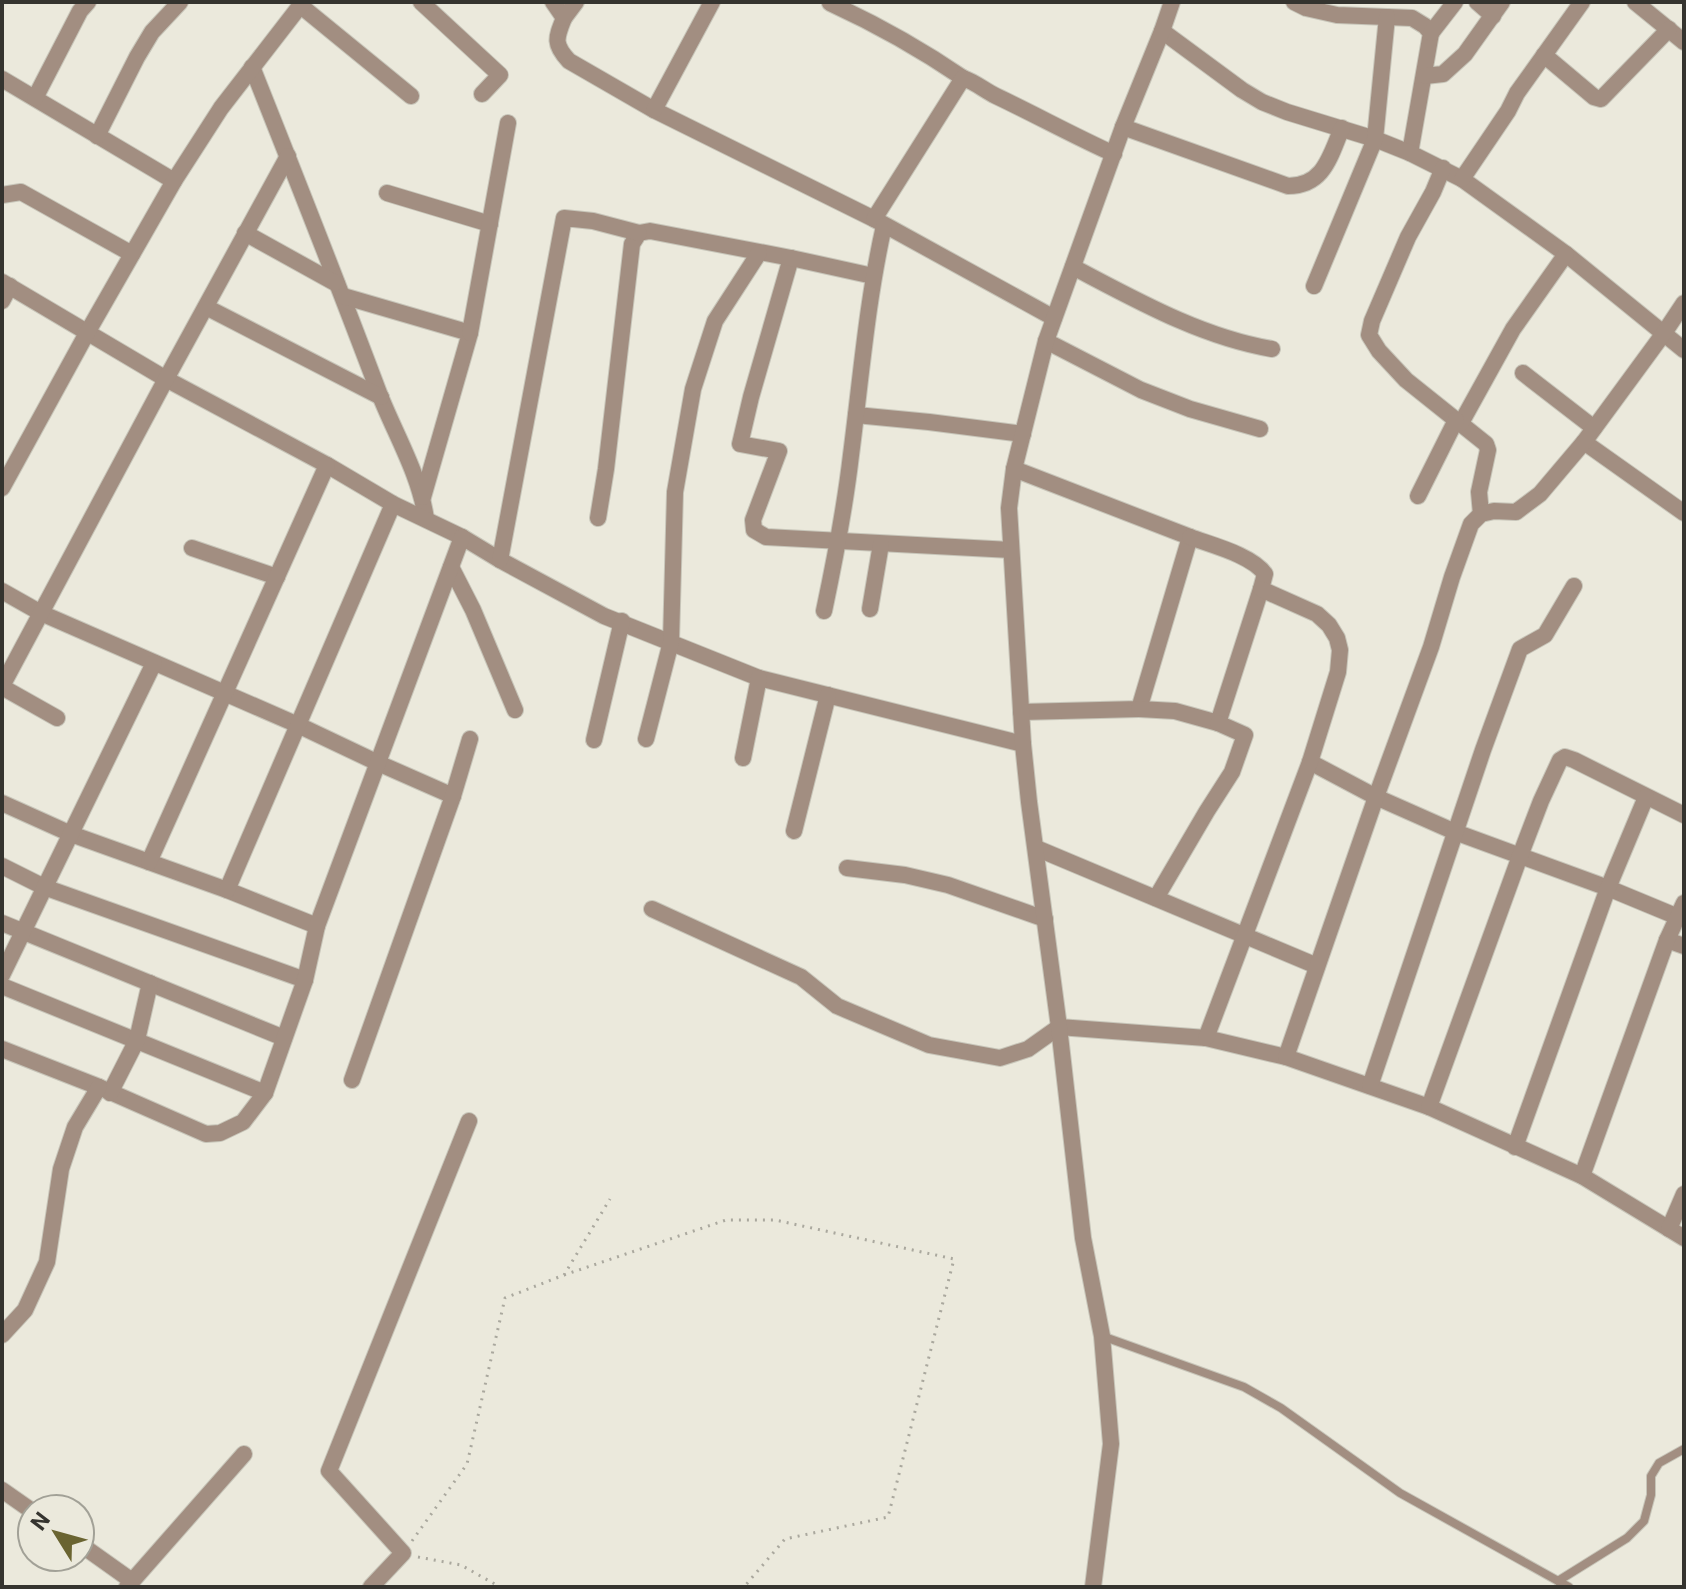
<svg xmlns="http://www.w3.org/2000/svg" width="1686" height="1589" viewBox="0 0 1686 1589" font-family="Roboto,sans-serif">
	<rect width="100%" height="100%" fill="#ebe9dc"/>
	<g fill="none" stroke-linecap="round" stroke-linejoin="round">
		<defs>
			<g id="service">
				<polyline points="1102,1336 1244,1387 1281,1408 1400,1493 1569,1587"/>
				<polyline points="1558,1581 1627,1538 1644,1521 1651,1495 1651,1476 1659,1463 1684,1449"/>
			</g>
			<g id="minor">
				<polyline points="421,2 500,75 482,94"/>
				<path d="M 553,2 L 564,18 C 556,38 553,44 569,61 L 654,110 L 874,219 L 1054,318"/>
				<polyline points="1294,2 1306,8 1337,15 1412,18 1425,26 1431,33 1410,153"/>
				<polyline points="1477,2 1493,16"/>
				<polyline points="1635,2 1684,42"/>
				<path d="M 830,3 C 878,25 919,48 963,78"/>
				<polyline points="301,6 411,96"/>
				<polyline points="564,18 576,2"/>
				<polyline points="1162,31 1242,90 1262,102 1287,112 1375,139 1410,153 1462,179 1566,254 1684,350"/>
				<polyline points="1431,33 1455,2"/>
				<polyline points="1544,55 1594,97 1601,99 1669,29"/>
				<path d="M 252,67 C 295,175 338,284 379,393 C 395,434 420,475 426,519"/>
				<polyline points="1425,76 1443,74 1465,54 1502,2"/>
				<polyline points="2,79 174,181"/>
				<polyline points="35,98 80,11 88,2"/>
				<polyline points="654,110 712,2"/>
				<path d="M 1123,127 L 1288,186 C 1324,186 1330,156 1342,128"/>
				<polyline points="97,136 137,57 152,32 180,2"/>
				<polyline points="1443,168 1433,192 1408,237 1372,321 1369,335 1379,351 1406,380 1486,444 1488,450 1479,492 1481,514"/>
				<polyline points="1462,179 1508,111 1517,93 1582,2"/>
				<polyline points="387,193 490,224"/>
				<polyline points="2,195 21,192 132,254"/>
				<path d="M 874,219 L 963,78 C 975,82 984,90 996,96 C 1036,115 1074,136 1114,154"/>
				<polyline points="245,233 337,284"/>
				<polyline points="791,258 751,397 740,444 779,451 753,520 754,530 766,537 1011,550"/>
				<path d="M 1073,267 C 1136,300 1201,337 1272,349"/>
				<polyline points="2,282 166,379 327,465 393,504 462,537 500,560 604,616 759,678 1023,744"/>
				<polyline points="1314,286 1375,139 1387,17"/>
				<polyline points="343,296 470,333 423,497"/>
				<polyline points="2,301 10,286"/>
				<polyline points="206,307 381,397"/>
				<polyline points="470,333 508,123"/>
				<polyline points="1046,341 1141,390 1190,409 1260,429"/>
				<polyline points="1523,373 1594,428"/>
				<polyline points="856,415 929,422 1023,434"/>
				<polyline points="1461,423 1513,329 1566,254"/>
				<polyline points="1584,442 1684,513"/>
				<polyline points="1014,469 1190,537 1139,709 1021,712"/>
				<polyline points="2,488 87,333 174,181 221,108 303,2"/>
				<polyline points="1418,496 1456,420"/>
				<polyline points="598,518 606,469 632,244 639,233 650,231 791,258 873,276"/>
				<polyline points="192,548 277,577"/>
				<polyline points="500,560 564,218 593,221 639,233"/>
				<polyline points="451,567 473,610 515,710"/>
				<polyline points="2,591 41,613 298,725 378,763 453,796"/>
				<polyline points="870,609 881,544"/>
				<path d="M 824,611 C 835,559 845,507 851,455 C 861,378 867,301 884,226"/>
				<polyline points="2,686 166,379 288,156"/>
				<polyline points="2,687 57,718"/>
				<path d="M 1139,709 L 1175,711 L 1218,723 L 1261,589 L 1265,574 C 1252,555 1211,545 1190,537"/>
				<polyline points="646,739 671,642 675,492 693,389 715,321 759,253"/>
				<polyline points="594,740 622,621"/>
				<polyline points="743,758 759,678"/>
				<polyline points="1310,762 1376,797 1455,832 1608,888 1678,917"/>
				<polyline points="2,803 71,834 227,890 317,926"/>
				<polyline points="794,831 828,695"/>
				<polyline points="1036,848 1317,966"/>
				<polyline points="149,862 327,465"/>
				<polyline points="2,866 44,887 305,980"/>
				<polyline points="847,868 905,875 948,885 1045,919"/>
				<polyline points="227,890 393,504"/>
				<polyline points="1156,898 1207,811 1232,772 1245,735 1218,723"/>
				<polyline points="652,909 801,977 837,1006 929,1045 1000,1058 1028,1049 1059,1027 1206,1038 1286,1057 1429,1107 1582,1176 1684,1238"/>
				<polyline points="2,923 284,1038"/>
				<polyline points="1667,940 1684,946"/>
				<polyline points="2,975 154,663"/>
				<polyline points="2,986 265,1093"/>
				<polyline points="1206,1038 1310,762 1338,672 1340,650 1337,638 1329,625 1317,614 1261,589"/>
				<polyline points="2,1049 99,1087 206,1134 220,1133 243,1122 265,1093 305,980 317,926 462,537"/>
				<polyline points="1286,1057 1376,797 1431,647 1452,577 1471,524 1481,514 1494,511 1516,512 1540,494 1584,442 1664,333 1684,303"/>
				<polyline points="352,1080 453,796 470,739"/>
				<polyline points="1370,1086 1483,750 1520,649 1545,635 1574,586"/>
				<polyline points="110,1093 137,1040 150,983"/>
				<polyline points="1429,1107 1520,856 1541,801 1560,760 1565,757 1574,760 1684,815"/>
				<polyline points="1515,1147 1608,888 1646,797"/>
				<polyline points="1582,1176 1667,940 1684,903"/>
				<polyline points="1669,1229 1684,1194"/>
				<polyline points="2,1335 25,1310 47,1262 61,1169 75,1127 99,1087"/>
				<polyline points="2,1490 32,1511"/>
				<polyline points="80,1544 132,1581"/>
				<polyline points="127,1587 244,1454"/>
				<polyline points="371,1587 403,1553 329,1471 469,1121"/>
			</g>
			<polyline id="tertiary" points="1093,1587 1111,1444 1102,1336 1083,1238 1059,1027 1029,802 1023,744 1009,508 1014,469 1046,341 1123,127 1162,31 1172,2"/>
		</defs>
		<use href="#service" stroke="#c7c5b9" stroke-width="10"/>
		<use href="#minor" stroke="#c7c5b9" stroke-width="18"/>
		<use href="#tertiary" stroke="#c7c5b9" stroke-width="18"/>
		<g stroke="#aaa89e" stroke-width="3" stroke-dasharray="2 6" stroke-linecap="butt">
			<polyline points="564,1275 726,1220 775,1220 954,1259 888,1517 785,1539 744,1587"/>
			<polyline points="412,1541 467,1464 505,1298 564,1275 610,1199"/>
			<polyline points="418,1557 461,1565 500,1587"/>
		</g>
		<use href="#service" stroke="#a28e81" stroke-width="8"/>
		<use href="#minor" stroke="#a28e81" stroke-width="16"/>
		<use href="#tertiary" stroke="#a28e81" stroke-width="16"/>
	</g>
	<rect width="1686" height="1589" fill="none" stroke="#35342f" stroke-width="8"/>
	<g transform="translate(56 1533) rotate(307)"><circle r="38" fill="#ebe9dc" stroke="#a2a197" stroke-width="2"/>
	<path d="M0-6L14 30L0 20L-14 30Z" fill="#6a6431"/>
	<text y="-12" font-size="22" font-weight="bold" text-anchor="middle" fill="#35342f">N</text>
	</g>
</svg>
